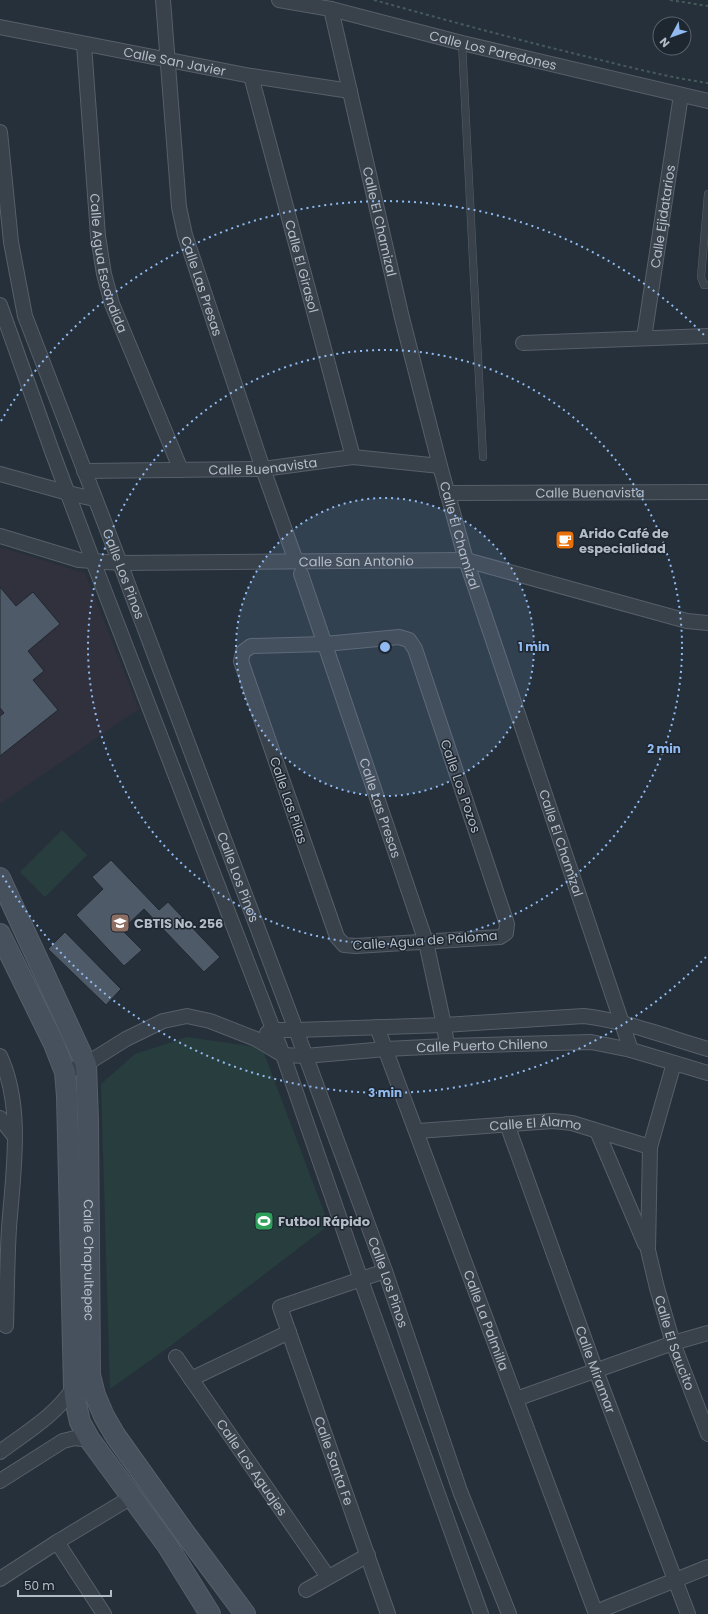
<svg xmlns="http://www.w3.org/2000/svg" width="708" height="1614" viewBox="0 0 708 1614" font-family="Poppins,sans-serif">
	<rect width="100%" height="100%" fill="#25303b"/>
	<polygon fill="#31303d" points="0,547 85,573 139,709 0,804"/>
	<g fill="#283d3d">
		<polygon points="62,830 87,855 45,897 20,872"/>
		<polygon points="187,1037 262,1048 329,1225 173,1344 110,1389 101,1084 135,1054"/>
	</g>
	<g fill="#4e5a67" stroke="#202832">
		<polygon points="0,587 16,606 33,592 60,624 28,651 44,671 33,680 58,710 0,756 0,716 4,713 0,708"/>
		<polygon points="111,860 159,910 168,902 220,957 204,972 144,909 122,930 142,950 124,966 76,915 103,889 92,877"/>
		<polygon points="65,932 121,989 106,1005 48,949"/>
	</g>
	<g fill="none" stroke-linecap="round" stroke-linejoin="round">
		<defs>
			<g id="lane">
				<polyline points="462,43 483,457"/>
				<polyline points="708,194 701,277 704,285 708,285"/>
			</g>
			<g id="street">
				<path id="s1" d="M 163,0 L 179,207 L 185,235 L 263,469 L 296,561"/>
				<path id="s2" d="M 279,0 L 331,9 L 462,43 L 708,101"/>
				<path id="s3" d="M 331,9 L 402,318 L 440,466 L 466,560 L 631,1050"/>
				<path id="s4" d="M 0,27 L 251,76 L 350,91"/>
				<path id="s5" d="M 84,45 L 98,236 L 104,274 L 112,304 L 181,470"/>
				<path id="s6" d="M 251,76 L 353,457"/>
				<path id="s7" d="M 0,132 L 11,242 L 25,316 L 120,563 L 296,1030 L 385,1271 L 460,1491 L 509,1614"/>
				<polyline points="0,305 53,454 93,561 283,1055 361,1280 481,1614"/>
				<path id="s8" d="M 644,338 L 681,95"/>
				<polyline points="523,343 708,336"/>
				<path id="s9" d="M 84,471 L 263,469 L 353,457 L 440,466"/>
				<polyline points="0,474 68,493 94,499"/>
				<path id="s10" d="M 447,493 L 708,492"/>
				<path id="s11" d="M 0,536 L 79,560 L 120,563 L 466,560 L 687,621 L 708,623"/>
				<path id="s12" d="M 301,574 L 426,942 L 444,1025 L 447,1046"/>
				<polygon points="399,637 409,640 415,649 507,924 506,933 500,937 356,946 344,945 337,937 241,661 243,652 251,646 325,644"/>
				<path id="s13" d="M 377,1027 L 596,1614"/>
				<path d="M 267,1033 L 273,1030 L 296,1030 L 444,1025 L 584,1016 C 626,1021 667,1037 708,1049"/>
				<path d="M 0,1056 C 24,1107 13,1173 9,1228 C 7,1261 7,1294 6,1326"/>
				<path id="s14" d="M 674,1063 L 650,1147 L 648,1250 L 657,1288 L 673,1343 L 708,1434"/>
				<path id="s15" d="M 65,1072 L 86,1064 L 126,1039 L 163,1021 L 187,1016 L 210,1021 L 256,1039 L 283,1055 L 305,1056 L 386,1049 L 447,1046 L 591,1042 L 631,1050 L 708,1073"/>
				<polyline points="0,1118 15,1137"/>
				<path id="s16" d="M 507,1124 L 596,1371 L 688,1614"/>
				<path id="s17" d="M 418,1131 L 553,1121 L 572,1123 L 650,1147"/>
				<polyline points="597,1131 645,1244"/>
				<path id="s18" d="M 385,1271 L 280,1307 L 388,1614"/>
				<path id="s19" d="M 176,1357 L 328,1577"/>
				<polyline points="191,1379 289,1332"/>
				<polyline points="516,1399 673,1343 708,1333"/>
				<path d="M 0,1452 C 27,1432 56,1415 74,1387"/>
				<polyline points="0,1481 63,1441 75,1438 90,1440"/>
				<polyline points="57,1542 104,1614"/>
				<polyline points="0,1579 57,1542 130,1498"/>
				<polyline points="306,1590 368,1555"/>
				<polyline points="596,1612 708,1567"/>
			</g>
			<g id="secondary">
				<path id="s20" d="M 0,878 L 86,1064 L 88,1121 L 90,1375 L 95,1395 L 104,1416 L 115,1435 L 184,1532 L 245,1614"/>
				<polyline points="0,934 54,1044 65,1072 67,1096 74,1387 76,1404 80,1422 90,1440 167,1545 210,1614"/>
			</g>
		</defs>
		<use href="#lane" stroke="#575f69" stroke-width="8"/>
		<use href="#street" stroke="#575f69" stroke-width="16"/>
		<use href="#secondary" stroke="#575f69" stroke-width="22"/>
		<g stroke="#475a5b" stroke-width="2" stroke-dasharray="3 3" stroke-linecap="butt">
			<path d="M 374,0 C 442,19 511,38 580,55 C 622,65 665,77 708,83"/>
			<polyline points="670,0 708,6"/>
		</g>
		<use href="#lane" stroke="#39414b" stroke-width="7"/>
		<use href="#street" stroke="#39414b" stroke-width="14"/>
		<use href="#secondary" stroke="#47515e" stroke-width="20"/>
	</g>
	<circle cx="385" cy="647" r="149" fill="#90baf0" fill-opacity=".12"/>
	<g fill="none" stroke="#90baf0" stroke-width="2" stroke-dasharray="2 4">
		<circle cx="385" cy="647" r="149"/>
		<circle cx="385" cy="647" r="297"/>
		<path d="M706 957A446 446 0 0 1 1 873M1 421A446 446 0 0 1 706 337"/>
	</g>
	<defs>
		<symbol id="cafe-square" viewBox="-11 -11 22 22"><rect x="-9" y="-9" width="18" height="18" rx="4" fill="#e8710a" stroke="#1e2630"/><path d="M-5.5-4.5H6V0H3Q3 3.5 0 3.5H-2.5Q-5.5 3.5-5.5 0ZM3-3.2v2h1.7v-2ZM-6 4.5H4V6H-6Z" fill="#fff"/></symbol>
		<symbol id="university-square" viewBox="-11 -11 22 22"><rect x="-9" y="-9" width="18" height="18" rx="4" fill="#8d6e63" stroke="#1e2630"/><path d="M0-5L7-2L0 1L-7-2ZM-4 1L0 2.5L4 1V4Q0 6-4 4Z" fill="#fff"/></symbol>
		<symbol id="stadium-square" viewBox="-11 -11 22 22"><rect x="-9" y="-9" width="18" height="18" rx="4" fill="#2e9e5b" stroke="#1e2630"/><path d="M0-5a6.5 5 0 1 0 0 10a6.5 5 0 1 0 0-10ZM-3.5-1.8h7v3.6h-7Z" fill="#fff"/></symbol>
	</defs>
	<g fill-rule="evenodd">
		<use href="#cafe-square" x="554" y="529" width="22" height="22"/>
		<use href="#university-square" x="109" y="912" width="22" height="22"/>
		<use href="#stadium-square" x="253" y="1210" width="22" height="22"/>
	</g>
	<g text-anchor="middle" stroke-width="3" stroke-linejoin="round" paint-order="stroke">
		<g font-size="13" fill="#b4bcc7" stroke="#1e2630">
			<text dy="5" stroke="none"><textPath href="#s2" startOffset="220">Calle Los Paredones</textPath></text>
			<text dy="5" stroke="none"><textPath href="#s4" startOffset="178">Calle San Javier</textPath></text>
			<text dy="5" stroke="none"><textPath href="#s8" startOffset="123">Calle Ejidatarios</textPath></text>
			<text dy="5" stroke="none"><textPath href="#s3" startOffset="218">Calle El Chamizal</textPath></text>
			<text dy="5" stroke="none"><textPath href="#s5" startOffset="220">Calle Agua Escondida</textPath></text>
			<text dy="5" stroke="none"><textPath href="#s6" startOffset="197">Calle El Girasol</textPath></text>
			<text dy="5" stroke="none"><textPath href="#s1" startOffset="290">Calle Las Presas</textPath></text>
			<text dy="5" stroke="none"><textPath href="#s9" startOffset="179">Calle Buenavista</textPath></text>
			<text dy="5" stroke="none"><textPath href="#s10" startOffset="143">Calle Buenavista</textPath></text>
			<text dy="5" stroke="none"><textPath href="#s3" startOffset="542">Calle El Chamizal</textPath></text>
			<text dy="5" stroke="none"><textPath href="#s11" startOffset="360">Calle San Antonio</textPath></text>
			<text dy="5" stroke="none"><textPath href="#s7" startOffset="462">Calle Los Pinos</textPath></text>
			<text transform="translate(461 786) rotate(71)" y="5">Calle Los Pozos</text>
			<text transform="translate(289 800) rotate(71)" y="5">Calle Las Pilas</text>
			<text dy="5" stroke="none"><textPath href="#s12" startOffset="247">Calle Las Presas</textPath></text>
			<text dy="5" stroke="none"><textPath href="#s3" startOffset="866">Calle El Chamizal</textPath></text>
			<text dy="5" stroke="none"><textPath href="#s7" startOffset="786">Calle Los Pinos</textPath></text>
			<text transform="translate(425 940) rotate(-4)" y="5">Calle Agua de Paloma</text>
			<text dy="5" stroke="none"><textPath href="#s15" startOffset="439">Calle Puerto Chileno</textPath></text>
			<text dy="5" stroke="none"><textPath href="#s17" startOffset="118">Calle El Álamo</textPath></text>
			<text dy="5" stroke="none"><textPath href="#s20" startOffset="401">Calle Chapultepec</textPath></text>
			<text dy="5" stroke="none"><textPath href="#s7" startOffset="1218">Calle Los Pinos</textPath></text>
			<text dy="5" stroke="none"><textPath href="#s13" startOffset="313">Calle La Palmilla</textPath></text>
			<text dy="5" stroke="none"><textPath href="#s14" startOffset="287">Calle El Saucito</textPath></text>
			<text dy="5" stroke="none"><textPath href="#s16" startOffset="261">Calle Miramar</textPath></text>
			<text dy="5" stroke="none"><textPath href="#s18" startOffset="274">Calle Santa Fe</textPath></text>
			<text dy="5" stroke="none"><textPath href="#s19" startOffset="134">Calle Los Aguajes</textPath></text>
		</g>
		<g font-size="13" font-weight="bold" fill="#b4bcc7" stroke="#1e2630" text-anchor="start">
			<text x="579" y="538">Arido Café de<tspan x="579" dy="15">especialidad</tspan></text>
			<text x="134" y="928">CBTIS No. 256</text>
			<text x="278" y="1226">Futbol Rápido</text>
		</g>
	</g>
	<circle cx="385" cy="647" r="6" fill="#90baf0" stroke="#1e2630" stroke-width="2"/>
	<g font-size="12" text-anchor="middle" font-weight="bold" fill="#90baf0" stroke="#1e2630" stroke-width="3" stroke-linejoin="round" paint-order="stroke">
		<text x="534" y="651">1 min</text>
		<text x="664" y="753">2 min</text>
		<text x="385" y="1097">3 min</text>
	</g>
	<g transform="translate(672 36) rotate(229)"><circle r="19" fill="#1e2630" stroke="#5a626c"/>
	<path d="M0-3L7 15L0 10L-7 15Z" fill="#90baf0"/>
	<text y="-6" font-size="11" font-weight="bold" text-anchor="middle" fill="#b4bcc7">N</text>
	</g>
	<path d="M18 1590v6h93v-6" fill="none" stroke="#b4bcc7" stroke-width="2"/>
	<text x="24" y="1590" font-size="12" fill="#b4bcc7" stroke="#1e2630" stroke-width="3" paint-order="stroke">50 m</text>
</svg>
